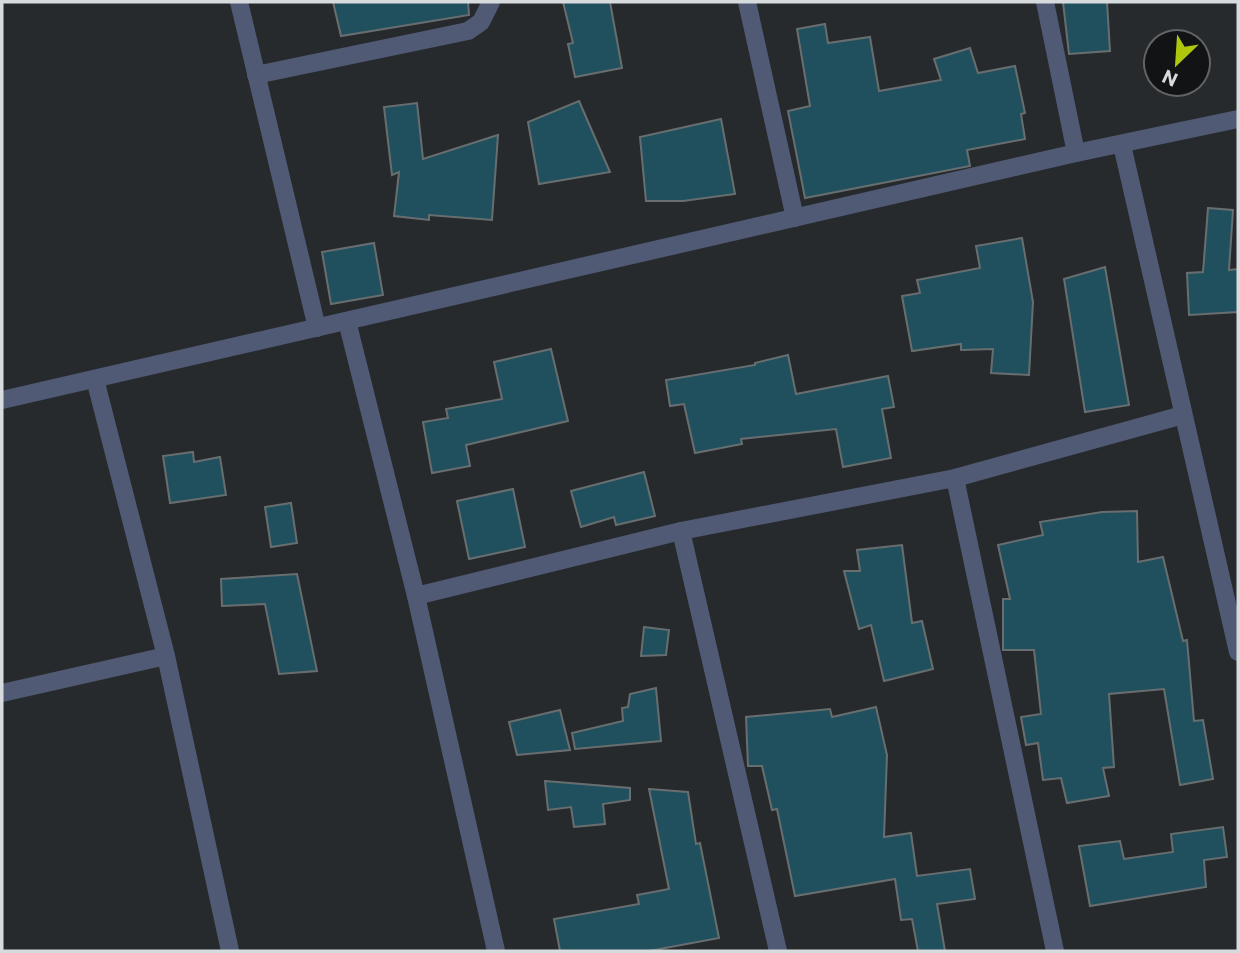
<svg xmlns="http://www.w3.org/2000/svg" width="1240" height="953" viewBox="0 0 1240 953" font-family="Commissioner,sans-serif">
	<rect width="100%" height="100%" fill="#272a2d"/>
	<g fill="#20505e" stroke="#686e6f" stroke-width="2">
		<polygon points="333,2 468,2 469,15 341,36"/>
		<polygon points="563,2 610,2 622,68 575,77 568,44 573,43"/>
		<polygon points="1063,2 1107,2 1110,51 1069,54"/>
		<polygon points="825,24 828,43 870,37 879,91 941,80 934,59 970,48 978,73 1015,66 1025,113 1021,114 1025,139 967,150 970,166 805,198 788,111 810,106 797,29"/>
		<polygon points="579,101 610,172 539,184 528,122"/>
		<polygon points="417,103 423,159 498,135 492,220 429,215 429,220 394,216 399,172 392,175 384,107"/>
		<polygon points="721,119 735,194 683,201 646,201 640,137"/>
		<polygon points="1208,208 1233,210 1229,270 1238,269 1238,312 1189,315 1187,273 1203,272"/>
		<polygon points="1022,238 1033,302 1029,375 991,373 993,349 961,350 961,344 912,351 902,296 920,293 917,280 980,268 976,246"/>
		<polygon points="374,243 383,295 331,304 322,252"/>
		<polygon points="1105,267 1129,405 1085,412 1064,279"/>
		<polygon points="551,349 568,421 466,445 470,466 432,473 423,422 448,418 446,409 502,399 494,362"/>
		<polygon points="788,355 796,394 888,376 894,407 882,409 891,458 843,467 836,429 741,439 742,444 695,453 684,404 670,406 666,380 755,365 755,363"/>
		<polygon points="193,452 194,462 220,457 226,495 170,503 163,456"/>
		<polygon points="644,472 655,516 616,525 614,517 581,527 571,491"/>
		<polygon points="513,489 525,547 469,559 457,501"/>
		<polygon points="291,503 297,543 271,547 265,507"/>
		<polygon points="1137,511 1138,562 1163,557 1183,641 1187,640 1194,721 1203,720 1213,779 1180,785 1164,689 1109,694 1114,767 1103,768 1109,796 1067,803 1061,778 1043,780 1038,743 1026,745 1021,717 1041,714 1034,650 1003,650 1003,599 1010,599 998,545 1043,535 1040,522 1102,512"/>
		<polygon points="902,545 912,623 922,621 933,669 884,681 871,625 859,629 844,571 860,571 857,550"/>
		<polygon points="297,574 317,671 279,674 265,604 222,606 221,579"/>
		<polygon points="644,627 669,630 666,655 641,656"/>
		<polygon points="656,688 661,741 575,749 572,733 623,721 622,708 628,707 630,694"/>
		<polygon points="876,707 887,755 884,837 911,833 917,876 970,869 975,899 937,904 945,951 918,951 912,919 901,920 895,879 795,896 777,809 772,810 762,766 748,766 746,717 830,709 832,717"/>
		<polygon points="560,710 570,750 517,755 509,722"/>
		<polygon points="545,781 630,788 630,800 603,804 605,824 574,827 571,807 548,810"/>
		<polygon points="649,789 688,792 696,844 700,843 719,938 649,951 560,951 554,919 639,904 637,895 669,889"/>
		<polygon points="1223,827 1227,857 1204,860 1206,887 1090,906 1079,846 1120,841 1124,859 1173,852 1171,834"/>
	</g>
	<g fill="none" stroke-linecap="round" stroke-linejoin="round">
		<g stroke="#515a74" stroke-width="18">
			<polyline points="747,2 795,218"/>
			<polyline points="1045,2 1076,153"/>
			<polyline points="256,75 468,31 481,22 491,2"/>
			<polyline points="1122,145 1238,652"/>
			<polyline points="95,379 166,656 230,951"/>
			<polyline points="955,478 1055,951"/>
			<polyline points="681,531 778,951"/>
			<polyline points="416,596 681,531 955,478 1183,415"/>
			<polyline points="2,693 166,656"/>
		</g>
		<g stroke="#515a74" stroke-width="18">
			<polyline points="239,2 317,328"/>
			<polyline points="347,321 416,596 496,951"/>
			<polyline points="2,400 1076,153 1238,119"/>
		</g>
	</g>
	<rect width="1240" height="953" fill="none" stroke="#d8dbdd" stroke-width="7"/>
	<g transform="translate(1177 63) rotate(205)"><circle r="33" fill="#111314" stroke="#616364" stroke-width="2"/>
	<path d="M0-5L12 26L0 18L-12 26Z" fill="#aec60c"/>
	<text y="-10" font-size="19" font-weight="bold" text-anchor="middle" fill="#d8dbdd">N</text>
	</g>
</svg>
